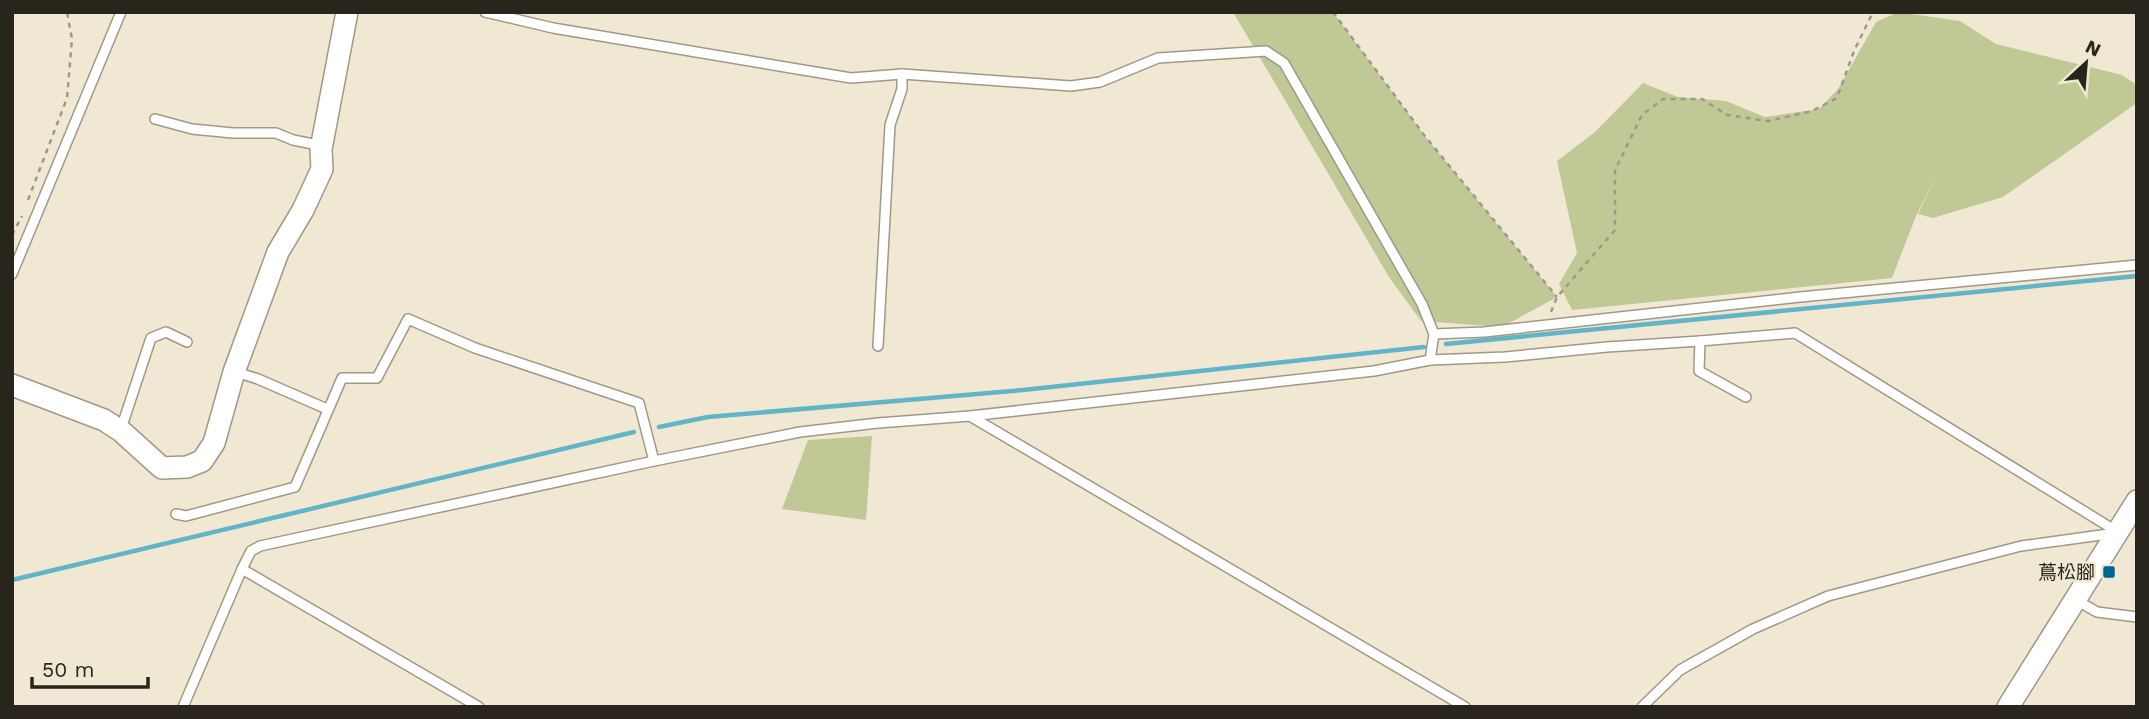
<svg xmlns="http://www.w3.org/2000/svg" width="2149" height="719" viewBox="0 0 2149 719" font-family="'Work Sans','Noto Sans TC',sans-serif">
	<rect width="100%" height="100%" fill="#f1e8d3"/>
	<g fill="#c0c895">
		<polygon points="1233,12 1333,12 1424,135 1557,297 1502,327 1421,321 1389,277"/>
		<polygon points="1898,12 1960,21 1996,44 2122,75 2137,85 2137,103 2003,197 1933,218 1918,214 1938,172 1916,216 1892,278 1572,310 1559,284 1577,253 1557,161 1595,132 1643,83 1678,97 1726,101 1765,117 1819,109 1838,89 1876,22"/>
		<polygon points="872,436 866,520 782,509 808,440"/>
	</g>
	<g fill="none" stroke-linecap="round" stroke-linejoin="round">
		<g stroke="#62b4c9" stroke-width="4.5">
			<polyline points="1446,344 2137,276"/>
			<polyline points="659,427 708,417 1023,390 1424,347"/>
			<polyline points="12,580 634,432"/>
		</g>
		<defs>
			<g id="service">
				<polyline points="485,12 553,28 851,78 902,74"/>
				<polyline points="155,119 192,129 233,133 276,133 293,140 313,144 320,148"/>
				<polyline points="12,274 121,12"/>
				<polyline points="1434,334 1484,332 1800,297 2137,265"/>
				<polyline points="878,346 890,125 902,89 902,74 1071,86 1100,82 1158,58 1266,51 1284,63 1422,304 1434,334 1430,360"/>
				<polyline points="236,372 258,379 327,409"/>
				<polyline points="1746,397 1699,371 1700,341 1795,333 2116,531"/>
				<polyline points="970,416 1465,707"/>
				<polyline points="121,429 151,338 166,332 187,342"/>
				<polyline points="176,514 186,516 295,487 342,378 377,378 408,319 475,348 639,403 654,461"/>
				<polyline points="242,569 479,707"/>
				<polyline points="2076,600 2097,612 2137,617"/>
				<polyline points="183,707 242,569 251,551 260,546 654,461 800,432 878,423 970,416 1374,371 1430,360 1505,357 1607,347 1700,341"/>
				<polyline points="1642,707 1680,670 1753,629 1828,596 2021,546 2116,533"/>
			</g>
			<g id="tertiary">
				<polyline points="12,385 104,420 121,431 162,468 187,467 202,461 214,443 234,372 278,252 303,210 322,169 321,149 347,12"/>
				<polyline points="2008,707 2137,501"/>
			</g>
		</defs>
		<use href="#service" stroke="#a19985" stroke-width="12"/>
		<use href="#tertiary" stroke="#a19985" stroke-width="24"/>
		<g stroke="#9f9989" stroke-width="2.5" stroke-dasharray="5 5" stroke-linecap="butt">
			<polyline points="1333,12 1424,135 1557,297"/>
			<polyline points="28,200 67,98 72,39 67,12"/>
			<polyline points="12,235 22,216"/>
			<polyline points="1551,312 1557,297 1615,230 1615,170 1642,115 1663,99 1702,99 1727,115 1768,121 1812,111 1837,98 1854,51 1873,12"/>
		</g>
		<use href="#service" stroke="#fff" stroke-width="9"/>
		<use href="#tertiary" stroke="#fff" stroke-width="21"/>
	</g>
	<rect fill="#006493" stroke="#f1e8d3" stroke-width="2.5" x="2102" y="565" width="14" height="14" rx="3.5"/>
	<g text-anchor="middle" stroke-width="5" stroke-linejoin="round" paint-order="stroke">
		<g font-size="19" fill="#28251d" stroke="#f1e8d3" text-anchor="end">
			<text x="2095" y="579">蔦松腳</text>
		</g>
	</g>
	<rect width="2149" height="719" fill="none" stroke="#28251d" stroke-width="28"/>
	<g transform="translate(2086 63) rotate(26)" stroke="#f1e8d3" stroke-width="5" paint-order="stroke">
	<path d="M0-5L12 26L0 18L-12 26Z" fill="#28251d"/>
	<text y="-10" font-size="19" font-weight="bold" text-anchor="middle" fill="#28251d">N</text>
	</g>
	<path d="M32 677v10h116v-10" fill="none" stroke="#28251d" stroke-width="3.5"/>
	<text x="42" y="677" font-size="21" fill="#28251d" stroke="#f1e8d3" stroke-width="5" paint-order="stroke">50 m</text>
</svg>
